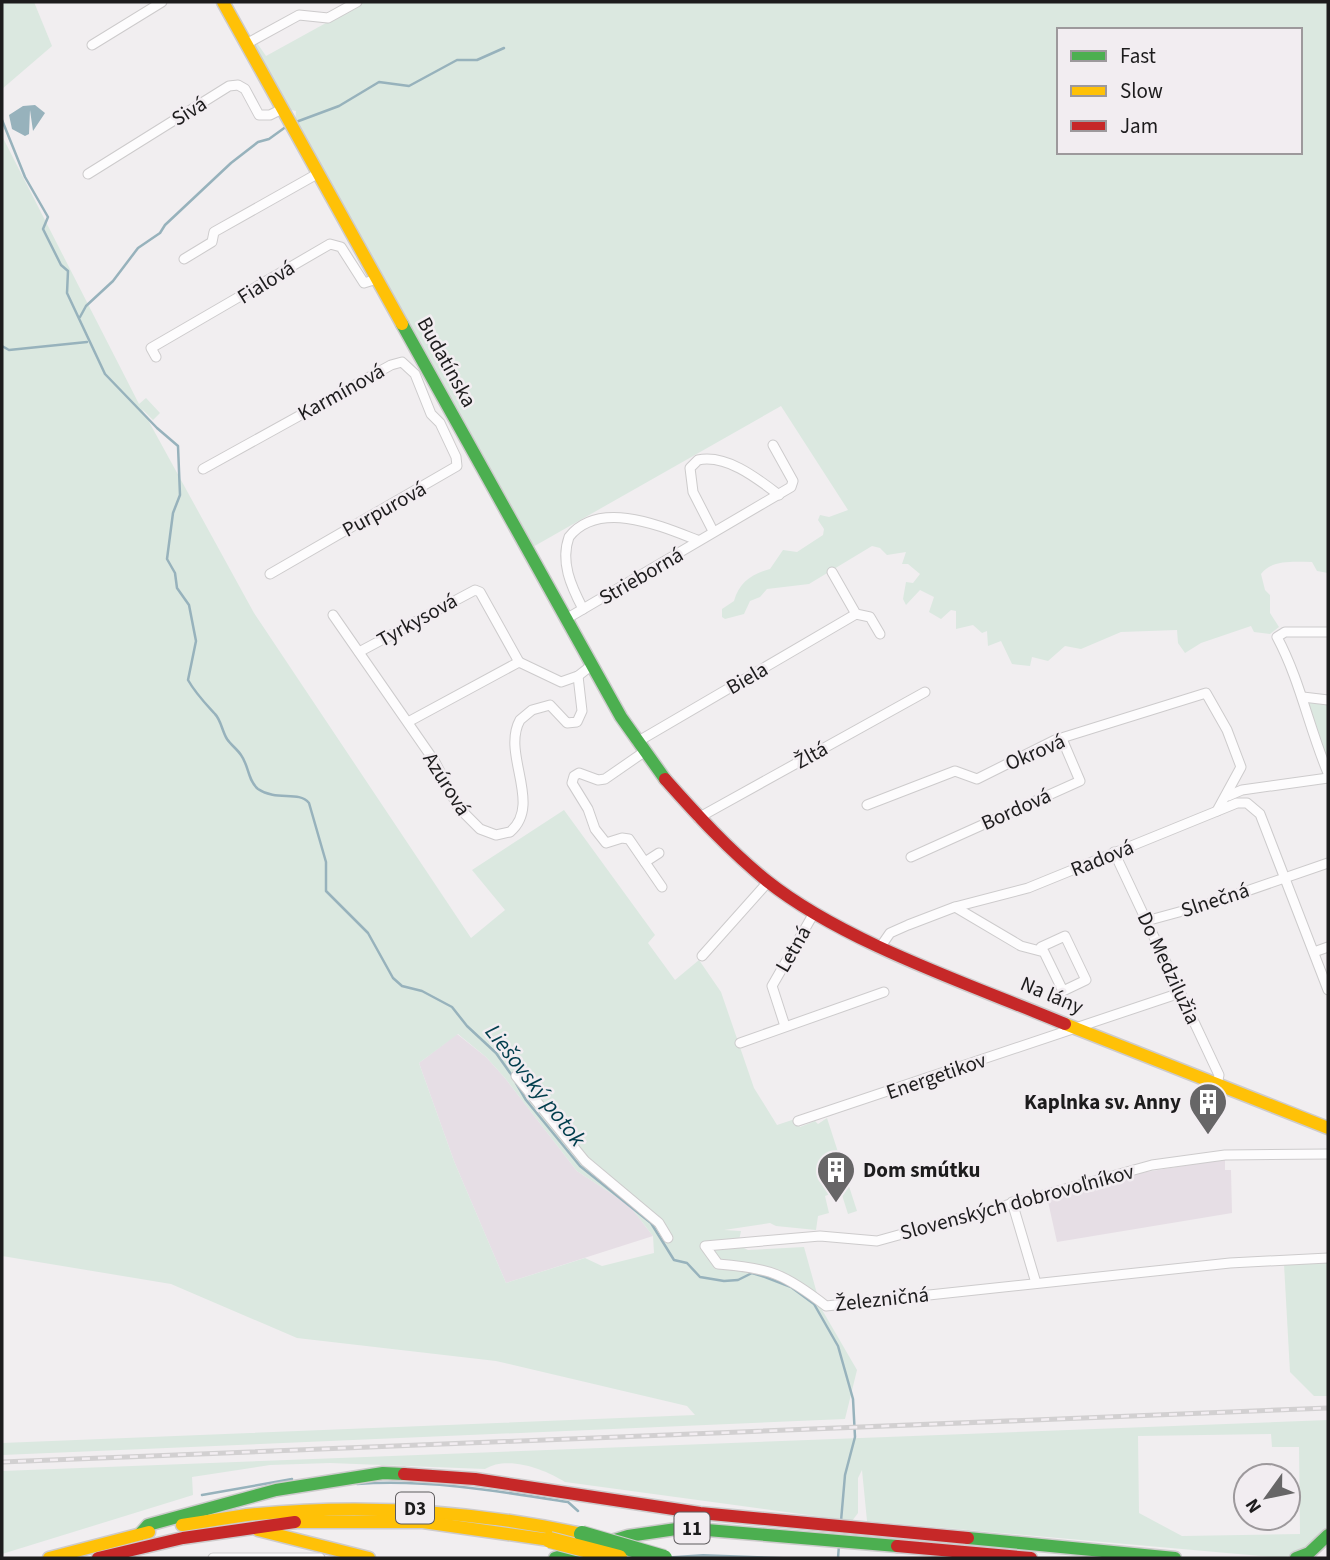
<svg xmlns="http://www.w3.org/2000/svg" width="1330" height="1560" viewBox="0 0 1330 1560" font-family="'Source Sans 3',sans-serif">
	<rect width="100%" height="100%" fill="#f1eef0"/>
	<g fill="#e6dee5">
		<polygon points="457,1034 486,1057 505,1078 577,1171 629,1205 653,1236 506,1283 454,1161 419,1063"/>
		<polygon points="1225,1159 1225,1170 1231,1170 1232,1213 1057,1242 1047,1197 1146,1172"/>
	</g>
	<g fill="#dbe8e0" fill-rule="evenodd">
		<polygon points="2,2 34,2 52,46 2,89"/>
		<path d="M 364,2 L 1328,2 L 1328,573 L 1317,571 L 1312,562 C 1295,562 1272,559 1261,574 L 1265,590 L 1270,595 L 1270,613 L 1279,627 L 1270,634 L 1254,632 L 1251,626 L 1201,643 L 1185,653 L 1178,643 L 1177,630 L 1121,632 L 1081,649 L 1065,646 L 1048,661 L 1032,657 L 1030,666 L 1012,664 L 1001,641 L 988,646 L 987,631 L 982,633 L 973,625 L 956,629 L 956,611 L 951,610 L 941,619 L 929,612 L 934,597 L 920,590 L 906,605 L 903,599 L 906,582 L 913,583 L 920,574 L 908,564 L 902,564 L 906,552 L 887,555 L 880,548 L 872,546 L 809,584 L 767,589 L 760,597 L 750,601 L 744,614 L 725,619 L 722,617 L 722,609 L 734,601 C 739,583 751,574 770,569 L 783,550 L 797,552 L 823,535 L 824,529 L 818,520 L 820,515 L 829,517 L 848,510 L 781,406 L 524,552 L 295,124 L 296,111 L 287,109 L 254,47 L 257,43 L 266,56 ZM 1059,30 L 1300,30 L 1300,152 L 1059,152 Z"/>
		<path d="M 2,136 L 139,404 L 146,398 L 160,413 L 153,420 L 142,409 L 254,613 L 471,938 L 505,910 L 472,870 L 564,810 L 655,935 L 648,943 L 675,980 L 699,960 L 721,992 L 754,1088 L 777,1125 L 795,1119 L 800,1127 L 815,1121 L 818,1124 L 827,1118 L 857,1211 L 848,1214 L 842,1195 L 835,1192 L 825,1196 L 829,1213 L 818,1216 L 816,1230 L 776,1226 L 770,1223 L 724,1230 L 741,1231 L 738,1245 L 748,1250 L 804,1247 L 821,1308 L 857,1370 L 845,1419 L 2,1455 L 2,1443 L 695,1415 L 687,1406 L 496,1361 L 297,1338 L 171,1284 L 2,1256 ZM 458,1034 L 486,1057 L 505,1078 L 577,1171 L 629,1205 L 653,1236 L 654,1253 L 602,1266 L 585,1258 L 506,1283 L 454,1161 L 419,1063 Z"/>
		<polygon points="1298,693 1328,698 1328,765"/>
		<polygon points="1328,1261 1328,1396 1314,1396 1290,1372 1284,1264"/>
		<path d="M 1328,1420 L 1328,1527 L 1301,1553 L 1283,1558 L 867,1521 L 862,1470 L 858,1478 L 858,1513 L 852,1521 L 565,1482 C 545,1469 507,1455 485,1469 L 330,1463 L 270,1465 L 192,1477 L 193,1495 L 2,1554 L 2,1471 ZM 1271,1434 L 1272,1447 L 1299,1447 L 1300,1534 L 1182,1536 L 1139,1513 L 1138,1436 Z"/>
	</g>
	<g fill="#97b2bc">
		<polygon points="23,106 35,105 45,113 33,131 30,110 29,134 25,136 12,129 9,115"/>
		<polygon points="703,1554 812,1558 642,1558"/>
	</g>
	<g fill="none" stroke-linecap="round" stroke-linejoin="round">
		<g stroke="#97b2bc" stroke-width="2.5">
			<path d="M 2,120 L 25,177 L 48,217 L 43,229 L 61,265 L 68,271 L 67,293 L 105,374 L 157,428 L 178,446 L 180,495 L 173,513 L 167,559 L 175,573 L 177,588 L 189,605 L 196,641 L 188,680 C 196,694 204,702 215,714 C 221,720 222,731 227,739 C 231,745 237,749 241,755 C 249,766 248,781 258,789 C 277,802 298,790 309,803 L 326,862 L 326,891 L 368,933 L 393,978 L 402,986 L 422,991 L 452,1007 L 467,1026 L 496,1053 L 513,1077"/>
			<polyline points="296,122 339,106 379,82 409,86 457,60 477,60 504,48"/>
			<polyline points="80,317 86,306 113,281 138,248 160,233 165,225 231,163 258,142 269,139 287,126"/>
			<polyline points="2,346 9,350 87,342"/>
			<polyline points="516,1083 526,1100 580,1166 651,1223 674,1260 687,1263 700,1277 724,1281 738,1280 752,1273 762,1276 791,1287 814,1304 838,1346 853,1399 855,1437 845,1475 841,1521"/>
			<path d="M 357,1484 C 427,1479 498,1491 568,1502 L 578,1511"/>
			<polyline points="202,1495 292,1479"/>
			<polyline points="838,1558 839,1545"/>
		</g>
		<defs>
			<g id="street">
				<polyline points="246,44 299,15 328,18 357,2"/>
				<polyline points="92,45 162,2"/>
				<polyline points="88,174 229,86 238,85 245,89 259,115 270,115 282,109"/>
				<polyline points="184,259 212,242 214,232 317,174"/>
				<polyline points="156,357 151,348 330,244 341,247 364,283 377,279"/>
				<polyline points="203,469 391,365 402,362 415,374 431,414 440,423 456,457 457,466 270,574"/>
				<path d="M 713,531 L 693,492 L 690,468 L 698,460 C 727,454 758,479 779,495"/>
				<polyline points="832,572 856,614 870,617 880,634"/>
				<path d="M 583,609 C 571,586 560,562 569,537 C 599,499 661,526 697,540"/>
				<path d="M 333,615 L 435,762 L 458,807 L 480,829 L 496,835 L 510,832 C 543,804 501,754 520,720 L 532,710 L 550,705 L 567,723 L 577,722 L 582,711 L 578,676"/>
				<polyline points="566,619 791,487 793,481 773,445"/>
				<path d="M 1328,632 L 1285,632 L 1277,637 C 1300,680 1309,728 1328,773"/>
				<polyline points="359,652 475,590 480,592 519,662"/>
				<polyline points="1303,697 1328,700"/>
				<polyline points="408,722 519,662 561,682 578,676 592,665"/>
				<polyline points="637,742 856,614"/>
				<polyline points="644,752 605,779 598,780 579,773 574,776 572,783 588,809 595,829 606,843 622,838 629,839 662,887"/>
				<polyline points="1228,796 1242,790 1328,778"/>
				<polyline points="867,805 955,771 977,779 1055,740 1206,693 1227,730 1241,767 1217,811"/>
				<polyline points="698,818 925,692"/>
				<polyline points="1114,852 1219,1075 1217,1085"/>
				<polyline points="911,857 1080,781 1062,739"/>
				<polyline points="645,862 659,853"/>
				<polyline points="955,907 1021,946 1044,952 1063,991 1086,980 1065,936 1041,947 1044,952"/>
				<polyline points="1146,921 1212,903 1328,863"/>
				<polyline points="881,946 890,933 908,925 955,907 1028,888 1237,803 1247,803 1260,814 1328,990"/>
				<polyline points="1314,952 1328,947"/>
				<polyline points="702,956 768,882"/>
				<polyline points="785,1026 772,986 814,913"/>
				<polyline points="740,1043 884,992"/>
				<polyline points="516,1076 585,1161 659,1223 668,1238"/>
				<polyline points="798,1121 1180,993"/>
				<path d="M 1328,1154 L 1225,1155 L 1152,1165 L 877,1241 L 820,1236 L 705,1246 L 718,1264 C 770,1268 785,1274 826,1306 L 1230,1263 L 1328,1258"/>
				<polyline points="1012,1202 1036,1283"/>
				<polyline points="213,1558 320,1558"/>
			</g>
			<g id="fast">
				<polyline points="402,324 621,717 665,779"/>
				<polyline points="140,1534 148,1525 276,1490 383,1473 404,1474"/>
				<polyline points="968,1538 1175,1558"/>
				<polyline points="555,1558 628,1536 683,1528 897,1546"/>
				<polyline points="1296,1558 1309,1553 1328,1535"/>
			</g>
			<g id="slow">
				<polyline points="223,2 402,324"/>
				<polyline points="1065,1024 1328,1128"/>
				<path d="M 247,1515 C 361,1503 470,1510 582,1534"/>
				<polyline points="295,1522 423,1522 550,1540"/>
				<polyline points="182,1525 247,1515"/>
				<polyline points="258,1530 369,1558"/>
				<polyline points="49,1558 149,1532"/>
			</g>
			<g id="jam">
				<path d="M 665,779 C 697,815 729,850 767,881 C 845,943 972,985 1065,1024"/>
				<polyline points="404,1474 475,1479 700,1513 968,1538"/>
				<polyline points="897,1546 1031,1558"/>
				<polyline points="98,1558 183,1538 295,1522"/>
			</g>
		</defs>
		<use href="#street" stroke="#cdcbcc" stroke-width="11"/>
		<use href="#fast" stroke="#cdcbcc" stroke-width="15"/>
		<use href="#slow" stroke="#cdcbcc" stroke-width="15"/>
		<use href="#jam" stroke="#cdcbcc" stroke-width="15"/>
		<use href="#street" stroke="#fdfcfd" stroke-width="9"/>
		<use href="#fast" stroke="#4caf50" stroke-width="12"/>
		<use href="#slow" stroke="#ffc107" stroke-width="12"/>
		<use href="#jam" stroke="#c62828" stroke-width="12"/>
		<defs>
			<polyline id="rail" points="2,1462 1328,1408"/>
		</defs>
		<use href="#rail" stroke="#d2d0d1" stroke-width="5"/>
		<use href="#rail" stroke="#f2edf1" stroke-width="2.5" stroke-dasharray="8" stroke-linecap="butt"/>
		<defs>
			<polyline id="fast-bridge" points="582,1534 664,1558"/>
			<polyline id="slow-bridge" points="550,1540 619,1558"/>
		</defs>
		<use href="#fast-bridge" stroke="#cdcbcc" stroke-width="18" stroke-linecap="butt"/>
		<use href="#slow-bridge" stroke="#cdcbcc" stroke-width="18" stroke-linecap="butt"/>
		<use href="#fast-bridge" stroke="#4caf50" stroke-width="16"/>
		<use href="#slow-bridge" stroke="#ffc107" stroke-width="16"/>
	</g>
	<defs>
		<symbol id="building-pin" viewBox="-11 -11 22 30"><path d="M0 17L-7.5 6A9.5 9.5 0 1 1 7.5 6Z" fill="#676667" stroke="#f2edf1"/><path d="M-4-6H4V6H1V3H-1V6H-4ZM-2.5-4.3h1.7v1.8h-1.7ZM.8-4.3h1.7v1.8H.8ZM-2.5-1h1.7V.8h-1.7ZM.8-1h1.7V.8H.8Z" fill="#fff"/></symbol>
	</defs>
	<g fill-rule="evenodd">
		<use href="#building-pin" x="1186" y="1080" width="44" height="60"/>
		<use href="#building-pin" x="814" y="1148" width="44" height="60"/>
	</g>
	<g text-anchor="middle" stroke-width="5" stroke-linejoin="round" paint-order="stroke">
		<g fill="#f2edf1" stroke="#5d5b5d" stroke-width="2">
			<rect x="396" y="1492.5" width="38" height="31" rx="5"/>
			<rect x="674.5" y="1512.5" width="35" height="31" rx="5"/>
		</g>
		<g font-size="19" font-weight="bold" fill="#1d1c1d">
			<text x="415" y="1515">D3</text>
			<text x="692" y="1535">11</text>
		</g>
		<g font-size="21" fill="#1d1c1d" stroke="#f2edf1">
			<text transform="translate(189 111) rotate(-32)" y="7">Sivá</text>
			<text transform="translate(266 282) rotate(-32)" y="7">Fialová</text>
			<text transform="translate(447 362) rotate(61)" y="7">Budatínska</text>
			<text transform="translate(341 392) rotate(-29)" y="7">Karmínová</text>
			<text transform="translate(384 509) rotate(-29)" y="7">Purpurová</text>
			<text transform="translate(641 576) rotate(-30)" y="7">Strieborná</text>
			<text transform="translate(417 620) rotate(-29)" y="7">Tyrkysová</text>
			<text transform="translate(747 678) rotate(-30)" y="7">Biela</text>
			<text transform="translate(1035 752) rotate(-23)" y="7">Okrová</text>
			<text transform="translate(811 755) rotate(-29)" y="7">Žltá</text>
			<text transform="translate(447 784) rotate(58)" y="7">Azúrová</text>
			<text transform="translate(1016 809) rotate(-24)" y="7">Bordová</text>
			<text transform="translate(1102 858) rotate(-22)" y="7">Radová</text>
			<text transform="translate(1215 900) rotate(-18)" y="7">Slnečná</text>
			<text transform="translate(793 949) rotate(-60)" y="7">Letná</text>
			<text transform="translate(1169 968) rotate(65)" y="7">Do Medzilužia</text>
			<text transform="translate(1052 995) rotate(23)" y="7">Na lány</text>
			<text transform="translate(936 1076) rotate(-19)" y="7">Energetikov</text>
			<text transform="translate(1017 1202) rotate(-15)" y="7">Slovenských dobrovoľníkov</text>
			<text transform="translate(882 1299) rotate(-6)" y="7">Železničná</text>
		</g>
		<g font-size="21" font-weight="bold" fill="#1d1c1d" stroke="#f2edf1" text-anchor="end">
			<text x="1181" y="1109">Kaplnka sv. Anny</text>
			<text x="863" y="1177" text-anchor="start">Dom smútku</text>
		</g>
		<g font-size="23" font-style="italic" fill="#003d4c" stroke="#f2edf1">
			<text transform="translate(536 1085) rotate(52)" y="8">Liešovský potok</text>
		</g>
	</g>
	<rect width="1330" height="1560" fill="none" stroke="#1d1c1d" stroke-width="7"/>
	<rect x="1057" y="28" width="245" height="126" fill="#f2edf1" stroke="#9d999c" stroke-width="2"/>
	<rect x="1071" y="51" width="35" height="10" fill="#4caf50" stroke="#9d999c" stroke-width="2"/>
	<text x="1120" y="63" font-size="21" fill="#1d1c1d">Fast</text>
	<rect x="1071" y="86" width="35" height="10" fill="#ffc107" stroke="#9d999c" stroke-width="2"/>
	<text x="1120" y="98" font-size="21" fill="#1d1c1d">Slow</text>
	<rect x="1071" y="121" width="35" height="10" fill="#c62828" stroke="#9d999c" stroke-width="2"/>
	<text x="1120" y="133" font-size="21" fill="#1d1c1d">Jam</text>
	<g transform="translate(1267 1497) rotate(237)"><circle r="33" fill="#f2edf1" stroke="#9d999c" stroke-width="2"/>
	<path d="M0-5L12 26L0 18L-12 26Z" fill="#676667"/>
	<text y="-10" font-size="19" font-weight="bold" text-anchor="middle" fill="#1d1c1d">N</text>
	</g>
</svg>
